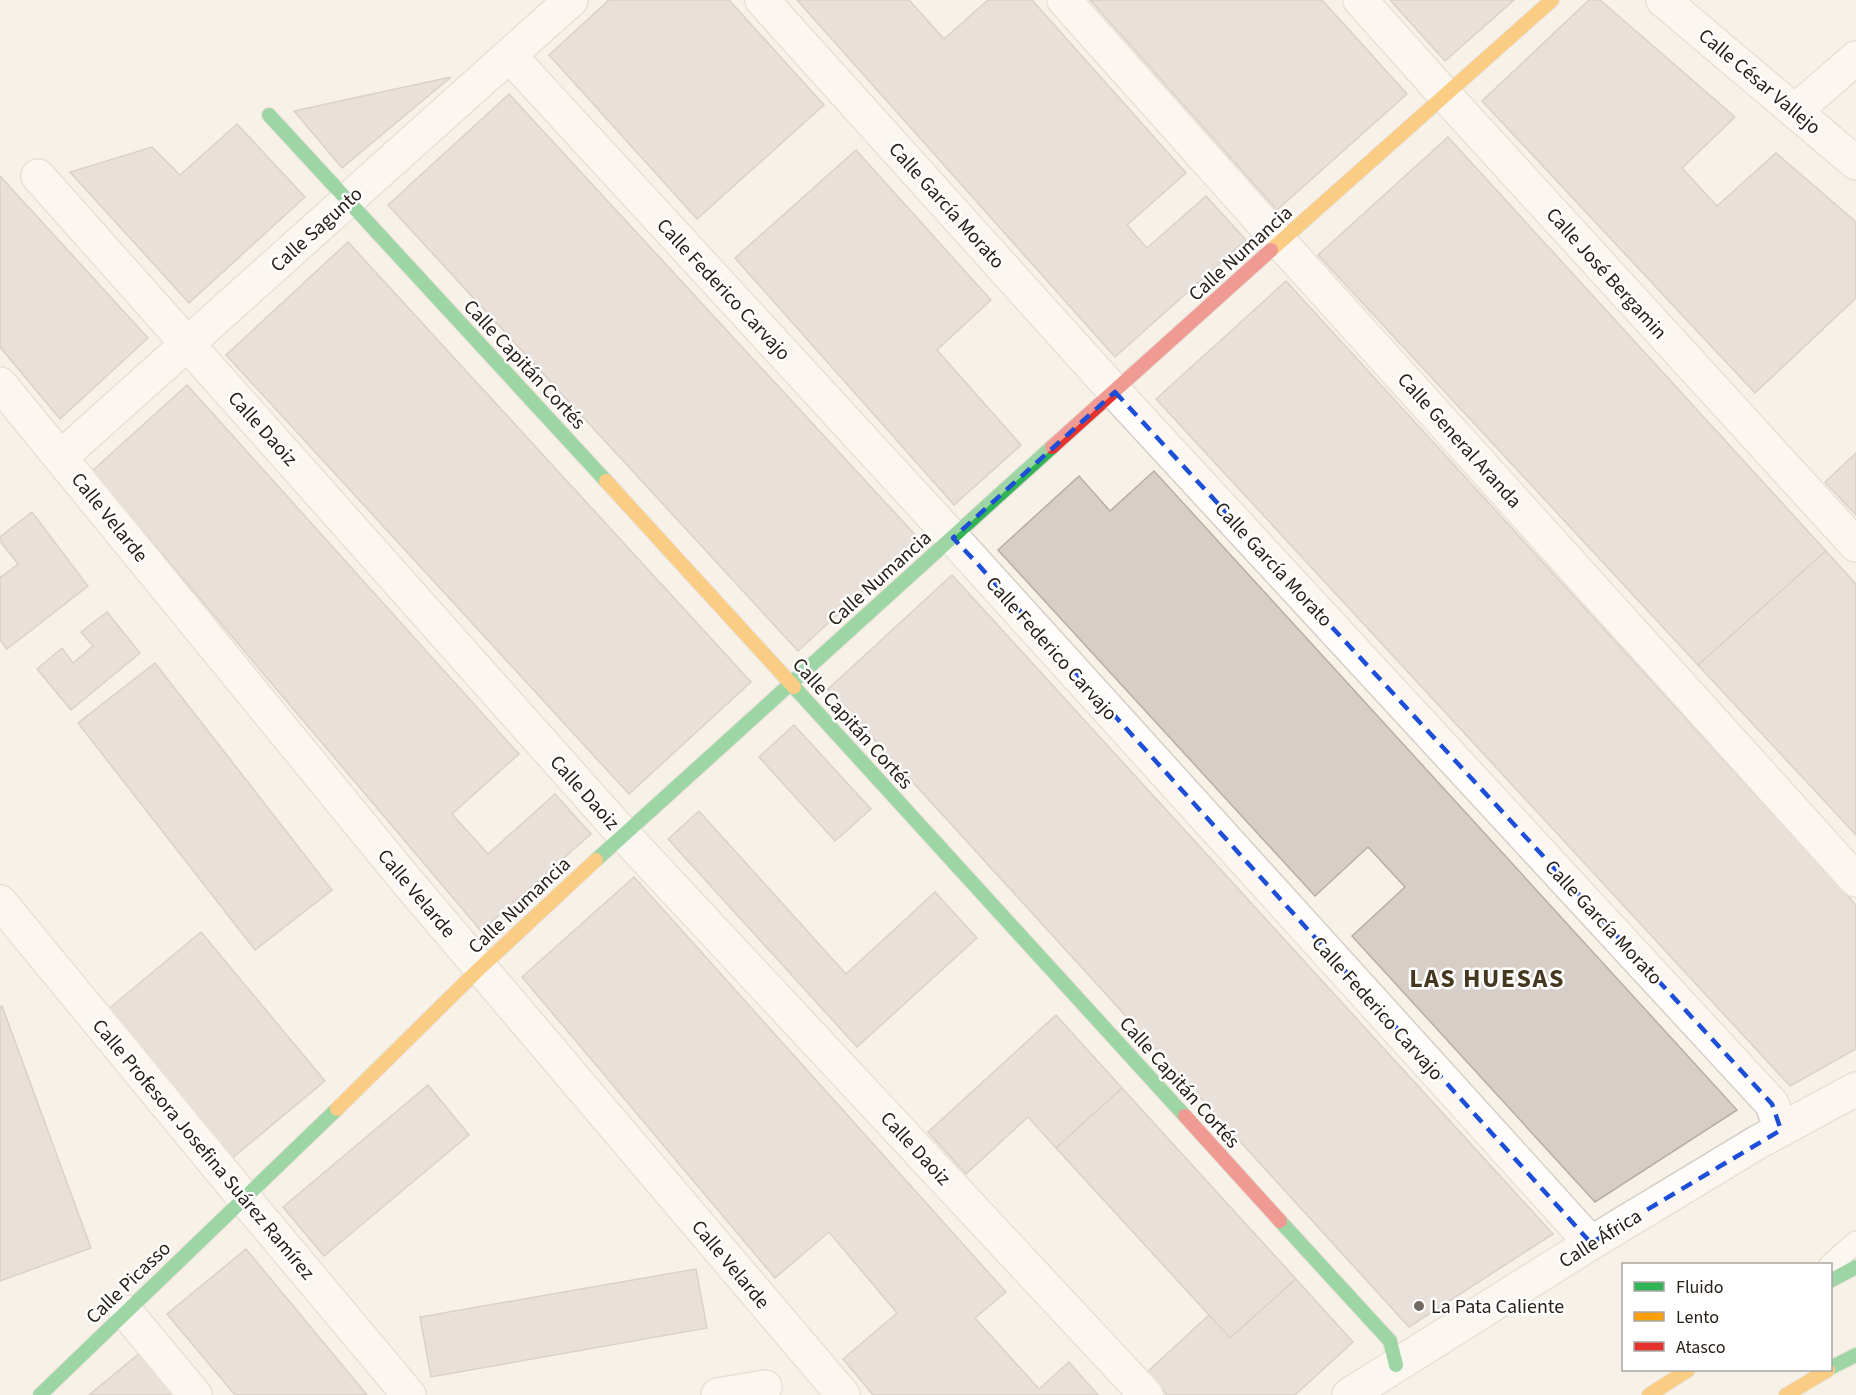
<svg xmlns="http://www.w3.org/2000/svg" width="1856" height="1395" viewBox="0 0 1856 1395" font-family="'Source Sans 3',sans-serif">
	<rect width="100%" height="100%" fill="#f7f1e7"/>
	<g fill="#d7cec7" stroke="#b7aea7" stroke-width="1.5">
		<polygon points="609,0 729,0 824,105 697,219 549,55"/>
		<polygon points="797,0 909,0 944,39 988,0 1032,0 1186,173 1127,225 1147,248 1206,196 1246,240 1115,357"/>
		<polygon points="1090,0 1322,0 1407,94 1277,210"/>
		<polygon points="1390,0 1514,0 1445,61"/>
		<polygon points="1589,0 1600,0 1735,117 1682,168 1717,206 1776,153 1856,222 1856,298 1755,393 1482,101"/>
		<polygon points="451,77 342,168 294,111"/>
		<polygon points="509,94 919,539 798,651 388,205"/>
		<polygon points="237,124 305,197 189,303 70,172 152,147 180,175"/>
		<polygon points="1448,137 1826,551 1698,665 1318,255"/>
		<polygon points="856,150 991,300 937,350 1021,445 954,505 735,258"/>
		<polygon points="0,176 148,338 60,419 0,347"/>
		<polygon points="348,242 751,682 629,794 226,355"/>
		<polygon points="1286,281 1856,905 1856,1049 1790,1086 1156,399"/>
		<polygon points="187,385 519,754 452,814 488,854 555,794 591,834 481,931 92,471"/>
		<polygon points="1856,453 1856,515 1825,482"/>
		<polygon points="1154,471 1737,1110 1595,1202 1352,936 1405,887 1368,847 1315,896 998,550 1079,476 1110,511"/>
		<polygon points="32,512 88,586 7,649 0,640 0,576 1,577 18,564 0,541 0,537"/>
		<polygon points="1826,551 1856,584 1856,835 1698,665"/>
		<polygon points="952,575 1553,1234 1409,1327 828,689"/>
		<polygon points="107,612 140,653 71,710 37,669 62,648 73,663 93,646 81,632"/>
		<polygon points="155,663 332,890 255,950 78,723"/>
		<polygon points="794,725 871,809 835,841 759,757"/>
		<polygon points="699,811 846,974 935,892 977,938 857,1047 668,839"/>
		<polygon points="634,877 1006,1292 975,1318 1039,1389 1069,1362 1098,1395 873,1395 843,1359 897,1313 829,1232 775,1278 522,977"/>
		<polygon points="201,932 325,1081 230,1160 106,1011"/>
		<polygon points="2,1006 91,1248 0,1281 0,1007"/>
		<polygon points="1056,1015 1122,1088 1056,1148 1028,1117 966,1174 928,1132"/>
		<polygon points="428,1085 469,1135 324,1256 283,1207"/>
		<polygon points="1122,1088 1296,1279 1230,1338 1056,1148"/>
		<polygon points="246,1249 367,1395 235,1395 167,1314"/>
		<polygon points="696,1269 707,1328 431,1377 420,1317"/>
		<polygon points="1296,1279 1353,1342 1295,1395 1167,1395 1147,1372 1209,1315 1230,1338"/>
		<polygon points="141,1352 177,1395 89,1395"/>
	</g>
	<g fill="none" stroke-linecap="round" stroke-linejoin="round">
		<defs>
			<polyline id="lane" points="1830,1265 1856,1242"/>
			<g id="street">
				<polyline points="762,0 1115,392 1772,1104 1781,1130"/>
				<polyline points="1064,0 1280,242 1856,880"/>
				<polyline points="1360,0 1445,95 1856,545"/>
				<polyline points="1663,0 1856,163"/>
				<polyline points="510,56 953,538 1591,1243"/>
				<polyline points="1795,111 1856,58"/>
				<polyline points="38,176 624,835 1146,1395"/>
				<polyline points="0,384 405,879 843,1395"/>
				<polyline points="61,457 571,0"/>
				<polyline points="0,902 243,1197 409,1395"/>
				<polyline points="126,1312 195,1395"/>
				<polyline points="718,1395 765,1387"/>
				<polyline points="1349,1395 1591,1243 1758,1142 1856,1089"/>
			</g>
			<g id="fast">
				<polyline points="269,115 606,481"/>
				<polyline points="794,687 1185,1116"/>
				<polyline points="596,860 1052,447"/>
				<polyline points="1280,1221 1390,1341 1396,1365"/>
				<polyline points="1830,1281 1856,1267"/>
				<polyline points="1830,1368 1856,1355"/>
				<polyline points="40,1395 337,1109"/>
			</g>
			<g id="slow">
				<polyline points="1271,250 1552,0"/>
				<polyline points="606,481 794,687"/>
				<polyline points="337,1109 480,968 596,860"/>
				<polyline points="1649,1395 1688,1370"/>
				<polyline points="1786,1395 1828,1370"/>
			</g>
			<g id="jam">
				<polyline points="1052,447 1271,250"/>
				<polyline points="1185,1116 1280,1221"/>
			</g>
		</defs>
		<use href="#lane" stroke="#d5cfc5" stroke-width="24"/>
		<use href="#street" stroke="#d5cfc5" stroke-width="36"/>
		<use href="#fast" stroke="#d5cfc5" stroke-width="16"/>
		<use href="#slow" stroke="#d5cfc5" stroke-width="16"/>
		<use href="#jam" stroke="#d5cfc5" stroke-width="16"/>
		<use href="#lane" stroke="#fefdfb" stroke-width="21"/>
		<use href="#street" stroke="#fefdfb" stroke-width="33"/>
		<use href="#fast" stroke="#30b455" stroke-width="14"/>
		<use href="#slow" stroke="#ff9f0a" stroke-width="14"/>
		<use href="#jam" stroke="#e5322d" stroke-width="14"/>
	</g>
	<path d="M0 0H1856V1395H0ZM 1115,392 L 1772,1104 L 1781,1130 L 1591,1243 L 974,560 L 953,538 Z" fill="#f7f1e7" fill-opacity=".55" fill-rule="evenodd"/>
	<path fill="none" stroke="#1d4ed8" stroke-width="4.5" stroke-dasharray="12 8" stroke-linejoin="round" d="M 1115,392 L 1772,1104 L 1781,1130 L 1591,1243 L 974,560 L 953,538 Z"/>
	<circle fill="#706a60" stroke="#fff" stroke-width="2" cx="1419" cy="1306" r="6"/>
	<g text-anchor="middle" stroke-width="5" stroke-linejoin="round" paint-order="stroke">
		<g font-size="20" fill="#282117" stroke="#fff">
			<text transform="translate(1760 81) rotate(40)" y="7">Calle César Vallejo</text>
			<text transform="translate(947 205) rotate(48)" y="7">Calle García Morato</text>
			<text transform="translate(316 229) rotate(-42)" y="7">Calle Sagunto</text>
			<text transform="translate(1240 253) rotate(-42)" y="7">Calle Numancia</text>
			<text transform="translate(1607 273) rotate(48)" y="7">Calle José Bergamin</text>
			<text transform="translate(724 289) rotate(47)" y="7">Calle Federico Carvajo</text>
			<text transform="translate(525 364) rotate(47)" y="7">Calle Capitán Cortés</text>
			<text transform="translate(263 428) rotate(48)" y="7">Calle Daoiz</text>
			<text transform="translate(1460 440) rotate(48)" y="7">Calle General Aranda</text>
			<text transform="translate(110 517) rotate(51)" y="7">Calle Velarde</text>
			<text transform="translate(1274 564) rotate(47)" y="7">Calle García Morato</text>
			<text transform="translate(879 578) rotate(-42)" y="7">Calle Numancia</text>
			<text transform="translate(1052 648) rotate(48)" y="7">Calle Federico Carvajo</text>
			<text transform="translate(853 723) rotate(48)" y="7">Calle Capitán Cortés</text>
			<text transform="translate(585 792) rotate(48)" y="7">Calle Daoiz</text>
			<text transform="translate(417 893) rotate(50)" y="7">Calle Velarde</text>
			<text transform="translate(519 905) rotate(-43)" y="7">Calle Numancia</text>
			<text transform="translate(1604 922) rotate(47)" y="7">Calle García Morato</text>
			<text transform="translate(1378 1008) rotate(48)" y="7">Calle Federico Carvajo</text>
			<text transform="translate(1180 1082) rotate(48)" y="7">Calle Capitán Cortés</text>
			<text transform="translate(916 1148) rotate(47)" y="7">Calle Daoiz</text>
			<text transform="translate(204 1149) rotate(50)" y="7">Calle Profesora Josefina Suárez Ramírez</text>
			<text transform="translate(1600 1238) rotate(-32)" y="7">Calle África</text>
			<text transform="translate(731 1264) rotate(50)" y="7">Calle Velarde</text>
			<text transform="translate(128 1282) rotate(-44)" y="7">Calle Picasso</text>
		</g>
		<g font-size="20" fill="#282117" stroke="#fff" text-anchor="start">
			<text x="1431" y="1313">La Pata Caliente</text>
		</g>
		<g font-size="26" font-weight="bold" letter-spacing="1.5" fill="#463820" stroke="#fff">
			<text x="1487" y="987">LAS HUESAS</text>
		</g>
	</g>
	<rect x="1622" y="1263" width="210" height="108" fill="#ffffff" stroke="#a9a6a2" stroke-width="1.5"/>
	<rect x="1634" y="1282" width="30" height="9" fill="#30b455" stroke="#a9a6a2" stroke-width="1.5"/>
	<text x="1676" y="1293" font-size="18" fill="#282117">Fluido</text>
	<rect x="1634" y="1312" width="30" height="9" fill="#ff9f0a" stroke="#a9a6a2" stroke-width="1.5"/>
	<text x="1676" y="1323" font-size="18" fill="#282117">Lento</text>
	<rect x="1634" y="1342" width="30" height="9" fill="#e5322d" stroke="#a9a6a2" stroke-width="1.5"/>
	<text x="1676" y="1353" font-size="18" fill="#282117">Atasco</text>
</svg>
